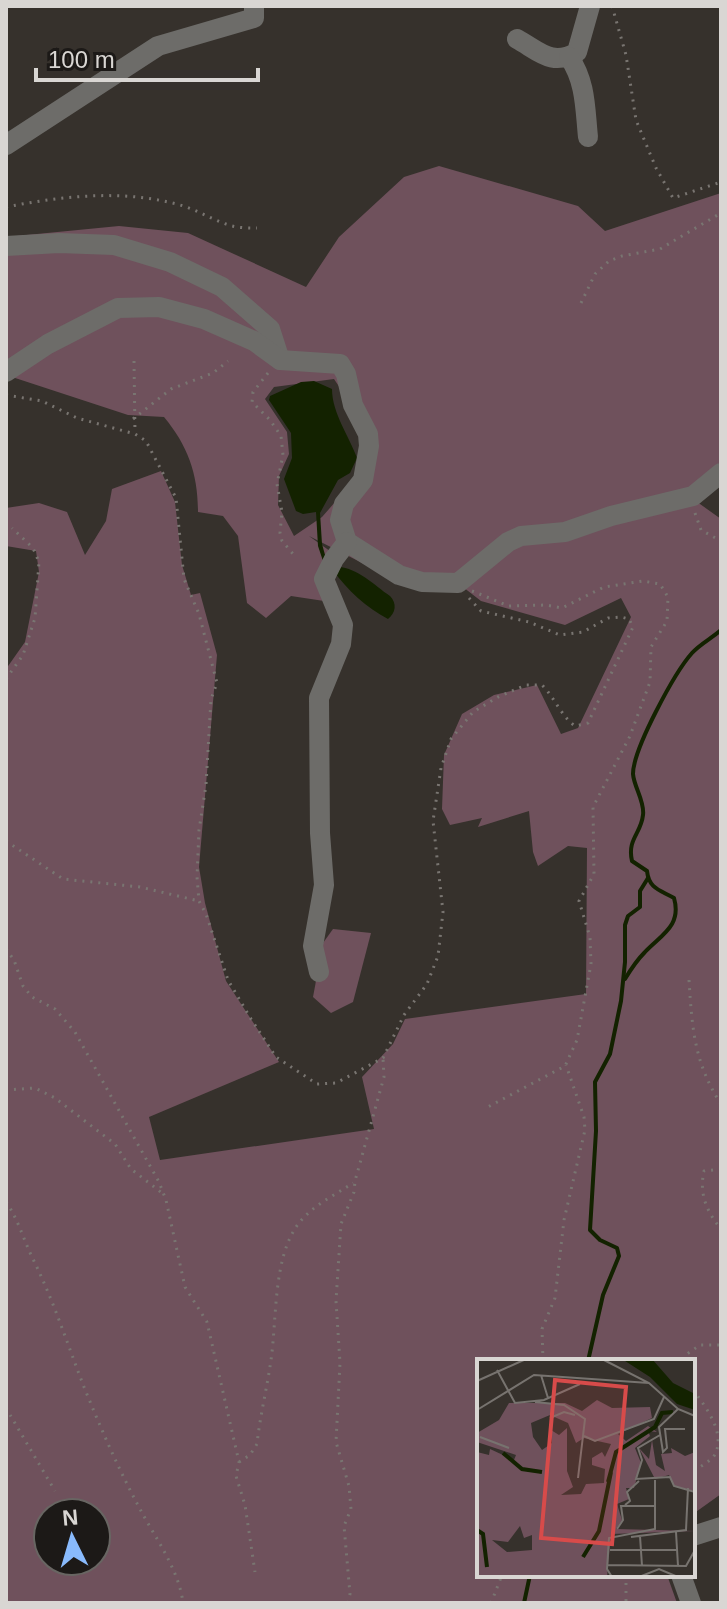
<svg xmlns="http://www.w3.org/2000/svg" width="727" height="1609" viewBox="0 0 727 1609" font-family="Helvetica,sans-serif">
	<rect width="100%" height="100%" fill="#36312c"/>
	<g fill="#6f515c" fill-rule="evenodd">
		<path d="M 439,166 L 578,206 L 605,231 L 721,193 L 721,462 L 700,478 L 686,494 L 721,519 L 721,1494 L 693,1514 L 693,1361 L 479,1361 L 479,1575 L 667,1575 L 677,1603 L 6,1603 L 6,669 L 25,642 L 39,572 L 36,551 L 6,546 L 6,508 L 39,503 L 67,512 L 85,555 L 106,521 L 112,489 L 161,471 L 175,502 L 182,565 L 191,595 L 200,593 L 217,655 L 199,867 L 205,903 L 226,981 L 279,1062 L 149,1117 L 160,1160 L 374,1129 L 362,1077 L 393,1044 L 405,1019 L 586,994 L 587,848 L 568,846 L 538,866 L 533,852 L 529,811 L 478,827 L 482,818 L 450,825 L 442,809 L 444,755 L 462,714 L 494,695 L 537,685 L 561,734 L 578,728 L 631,617 L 621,598 L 565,625 L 481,601 L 459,584 L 372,568 L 309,536 L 341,559 L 324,601 L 291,596 L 266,618 L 247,603 L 238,536 L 223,516 L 198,512 C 198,474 188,446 164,417 L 128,415 L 6,375 L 6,237 L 119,226 L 188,233 L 306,287 L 339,237 L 404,177 ZM 334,379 L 362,421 L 364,469 L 322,517 L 294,536 L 278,505 L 279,476 L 289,454 L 287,432 L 265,399 L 274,387 ZM 48,1513 L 96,1513 L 96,1561 L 48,1561 Z"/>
		<polygon points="333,929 371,933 353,1002 331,1013 313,997 323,943"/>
	</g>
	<g fill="#132200">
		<path d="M 314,381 L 332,389 C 332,413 349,436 357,458 L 350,473 L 338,480 L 320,513 L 322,544 L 327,562 L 324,564 L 318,546 L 316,512 L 303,514 L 296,511 L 284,479 L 292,458 L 291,433 L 269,400 L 270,396 L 301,382 Z"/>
		<path d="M 338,567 C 358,568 374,585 390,596 C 397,603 396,613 388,619 C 367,608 347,590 333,570 Z"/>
	</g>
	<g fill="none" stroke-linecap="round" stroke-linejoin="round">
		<g stroke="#132200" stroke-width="4">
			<path d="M 625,979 C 631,969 637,960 645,952 C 661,935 682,926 674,898 C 660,890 649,889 647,871 L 632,861 C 627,839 641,834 643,815 C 645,802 634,787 633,774 C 633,749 675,672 692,653 C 700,644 712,638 721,630"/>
			<polyline points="588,1361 603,1295 619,1256 617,1248 600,1240 590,1230 596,1131 595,1082 610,1054 621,1001 625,962 625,925 628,916 640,907 640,891 648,878"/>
			<polyline points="524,1603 530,1575"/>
		</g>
		<g stroke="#797571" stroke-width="3" stroke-dasharray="2 6" stroke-linecap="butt">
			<polyline points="612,6 626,55 636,120 656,168 673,198 721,182"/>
			<path d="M 6,207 C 63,196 123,189 180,205 C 198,210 214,221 232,226 C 240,228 249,228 257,228"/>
			<polyline points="581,303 595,274 609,261 622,256 660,249 721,213"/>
			<polyline points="134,361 135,433"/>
			<polyline points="268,373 253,392 252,402 270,420 281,436 283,455 277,484 282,512 280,533 282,541 294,555"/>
			<path d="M 6,395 L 42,401 L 77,418 L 135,434 L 146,441 L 176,498 L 184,579 L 199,614 L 217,683 L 211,699 L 206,785 L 199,830 L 197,877 L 199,901 L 206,914 L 228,980 L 251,1019 L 276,1057 L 317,1084 L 336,1083 L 383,1058 L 404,1015 L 427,984 L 438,956 L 443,912 L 433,821 L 441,768 L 451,739 L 473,712 L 498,697 L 526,685 L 542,685 C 555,698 561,716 575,726 L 588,723 L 633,627 L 629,619 L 621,617 L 608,618 L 583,632 L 560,635 L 529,622 L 481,611 L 468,597"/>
			<polyline points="133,419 171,389 213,373 228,361"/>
			<polyline points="695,513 701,530 721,541"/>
			<polyline points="472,591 509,606 546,605 562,608 604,587 643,581 660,584 668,597 667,621 651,647 650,682 630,736 593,807 594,874 579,901 590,937 591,964 577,1040 565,1066 486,1108"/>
			<polyline points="6,679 23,655 35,618 39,562 33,548 12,528"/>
			<polyline points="6,841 63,879 140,887 199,901"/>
			<polyline points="6,949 14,960 23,986 32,997 55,1009 75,1032 159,1182 166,1200 185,1287 207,1322 239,1462 236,1476 245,1505 255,1572"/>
			<path d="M 689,980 C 692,1027 694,1063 721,1104"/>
			<polyline points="6,1090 35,1088 55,1098 115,1144 131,1169 162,1193"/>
			<path d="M 721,1169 L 704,1171 C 699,1193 706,1211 721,1229"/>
			<path d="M 6,1202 C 18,1219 23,1238 32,1257 C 53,1299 67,1343 84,1387 C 101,1429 119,1470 140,1509 C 156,1539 179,1570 183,1603"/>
			<polyline points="543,1361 542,1329 555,1298 564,1220 585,1130 584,1117 566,1065"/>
			<polyline points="687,1361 687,1354 700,1345 721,1345"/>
			<path d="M 693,1390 C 706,1407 727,1434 714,1456 C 709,1462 700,1467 693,1471"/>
			<polyline points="6,1408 55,1491"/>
			<path d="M 239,1462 L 250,1455 L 257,1444 C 260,1416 267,1388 271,1360 C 277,1318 273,1256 299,1223 C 313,1205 335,1195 353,1183"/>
			<polyline points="626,1575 626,1603"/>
			<polyline points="348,1603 350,1594 344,1526 351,1509 349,1486 336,1442 340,1363 336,1301 341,1224 354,1192 355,1181 384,1077 383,1058"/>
			<polyline points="491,1603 502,1575"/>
		</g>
		<g stroke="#6d6c69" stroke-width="20">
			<path d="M 517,39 C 539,51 552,67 577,52 L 590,6"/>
			<path d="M 569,57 C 586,82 585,108 588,137"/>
			<polyline points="6,145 158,46 254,18 254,6"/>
			<polyline points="6,246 59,243 114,245 170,262 222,287 270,329 280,360"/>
			<polyline points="6,372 48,344 118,308 159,307 204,319 254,341 280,360 340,364 346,374 353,405 368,434 369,446 363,480 344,504 340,520 347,542 399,575 422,582 458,583 508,542 521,536 565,532 611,516 693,496 721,473"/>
			<polyline points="319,972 313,946 324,885 320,833 319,698 341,644 343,625 324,579 334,559 347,542"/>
			<polyline points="693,1536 721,1527"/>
			<polyline points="681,1575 691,1603"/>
		</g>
	</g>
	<g transform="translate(477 1359)">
		<rect width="218" height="218" fill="#36312c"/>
		<path d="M 120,41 L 135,49 L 173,48 L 175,59 L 141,75 L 149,82 L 171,67 L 180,73 L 171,72 L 173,77 L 158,89 L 164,104 L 157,129 L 149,129 L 152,140 L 140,145 L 145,161 L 139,170 L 218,172 L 134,175 L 130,218 L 0,218 L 0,93 L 12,96 L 13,90 L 37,101 L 39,96 L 0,83 L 0,74 L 22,61 L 32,44 L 88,44 L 105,52 ZM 73,56 L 91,64 L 99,84 L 107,79 L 134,85 L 128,98 L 125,93 L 115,99 L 115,106 L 128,110 L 127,124 L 109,125 L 104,135 L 84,136 L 96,128 L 90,112 L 90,69 L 82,76 L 74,71 L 75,84 L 65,91 L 56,78 L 54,64 ZM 43,167 L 47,179 L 55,176 L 55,191 L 30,193 L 15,181 L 31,183 ZM 175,81 L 179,106 L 188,112 L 184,95 L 195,94 L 194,89 L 208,97 L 218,93 L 218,132 L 197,127 L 192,116 L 178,120 L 162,89 L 172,100 Z" fill="#6f515c" fill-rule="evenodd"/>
		<path d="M 145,0 L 175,0 L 196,24 L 218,35 L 218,51 L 200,45 L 173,18 Z" fill="#132200"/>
		<path fill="none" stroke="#132200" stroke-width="4" d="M 26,94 L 45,110 L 65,113M 131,123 L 139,93 L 178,68 L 185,54 L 196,53M 0,171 L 6,175 L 10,208M 106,198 L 122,172 L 134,113"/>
		<path fill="none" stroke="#77736f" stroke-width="2" d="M 99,0 L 124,0M 125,0 L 172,24 L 201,50 L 218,57M 20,11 L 38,44 L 67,41 L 103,25M 64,16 L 71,39M 0,22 L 49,0M 58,43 L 87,46 L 108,60 L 101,119M 201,50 L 182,68 L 186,93 L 190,89 L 188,70 L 208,70M 0,51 L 57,16 L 172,24M 73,59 L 87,53 L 98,56M 183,76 L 161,89 L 165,101 L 159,120 L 193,118 L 197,127 L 218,133M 107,77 L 118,82 L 177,60 L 187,38M 3,78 L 32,89M 148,146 L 153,142 L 150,133 L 162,122M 140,170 L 146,161 L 144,147 L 179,147M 199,173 L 201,207M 163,177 L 165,207M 154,178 L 209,171 L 211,129M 133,191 L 200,191M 130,206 L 209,207 L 218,191M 135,218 L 130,210 L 132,179 L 178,170 L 178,121M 162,218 L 182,210 L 201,218"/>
		<path fill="#d74b4a" fill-opacity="0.15" stroke="#d74b4a" stroke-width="4" d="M 78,21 L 149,28 L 135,185 L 64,179 Z"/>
		<rect width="218" height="218" fill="none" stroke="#d9d6d3" stroke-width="4"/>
	</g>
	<rect width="727" height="1609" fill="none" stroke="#d9d6d3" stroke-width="16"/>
	<g transform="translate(72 1537) rotate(355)"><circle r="38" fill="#1c1917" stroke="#686562" stroke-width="2"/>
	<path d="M0-6L14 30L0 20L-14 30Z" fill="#89bafc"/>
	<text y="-12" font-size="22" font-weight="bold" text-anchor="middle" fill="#d9d6d3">N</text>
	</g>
	<path d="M36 68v12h222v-12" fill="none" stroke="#d9d6d3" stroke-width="4"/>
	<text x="48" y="68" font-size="24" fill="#d9d6d3" stroke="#1c1917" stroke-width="6" paint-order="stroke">100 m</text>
</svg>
